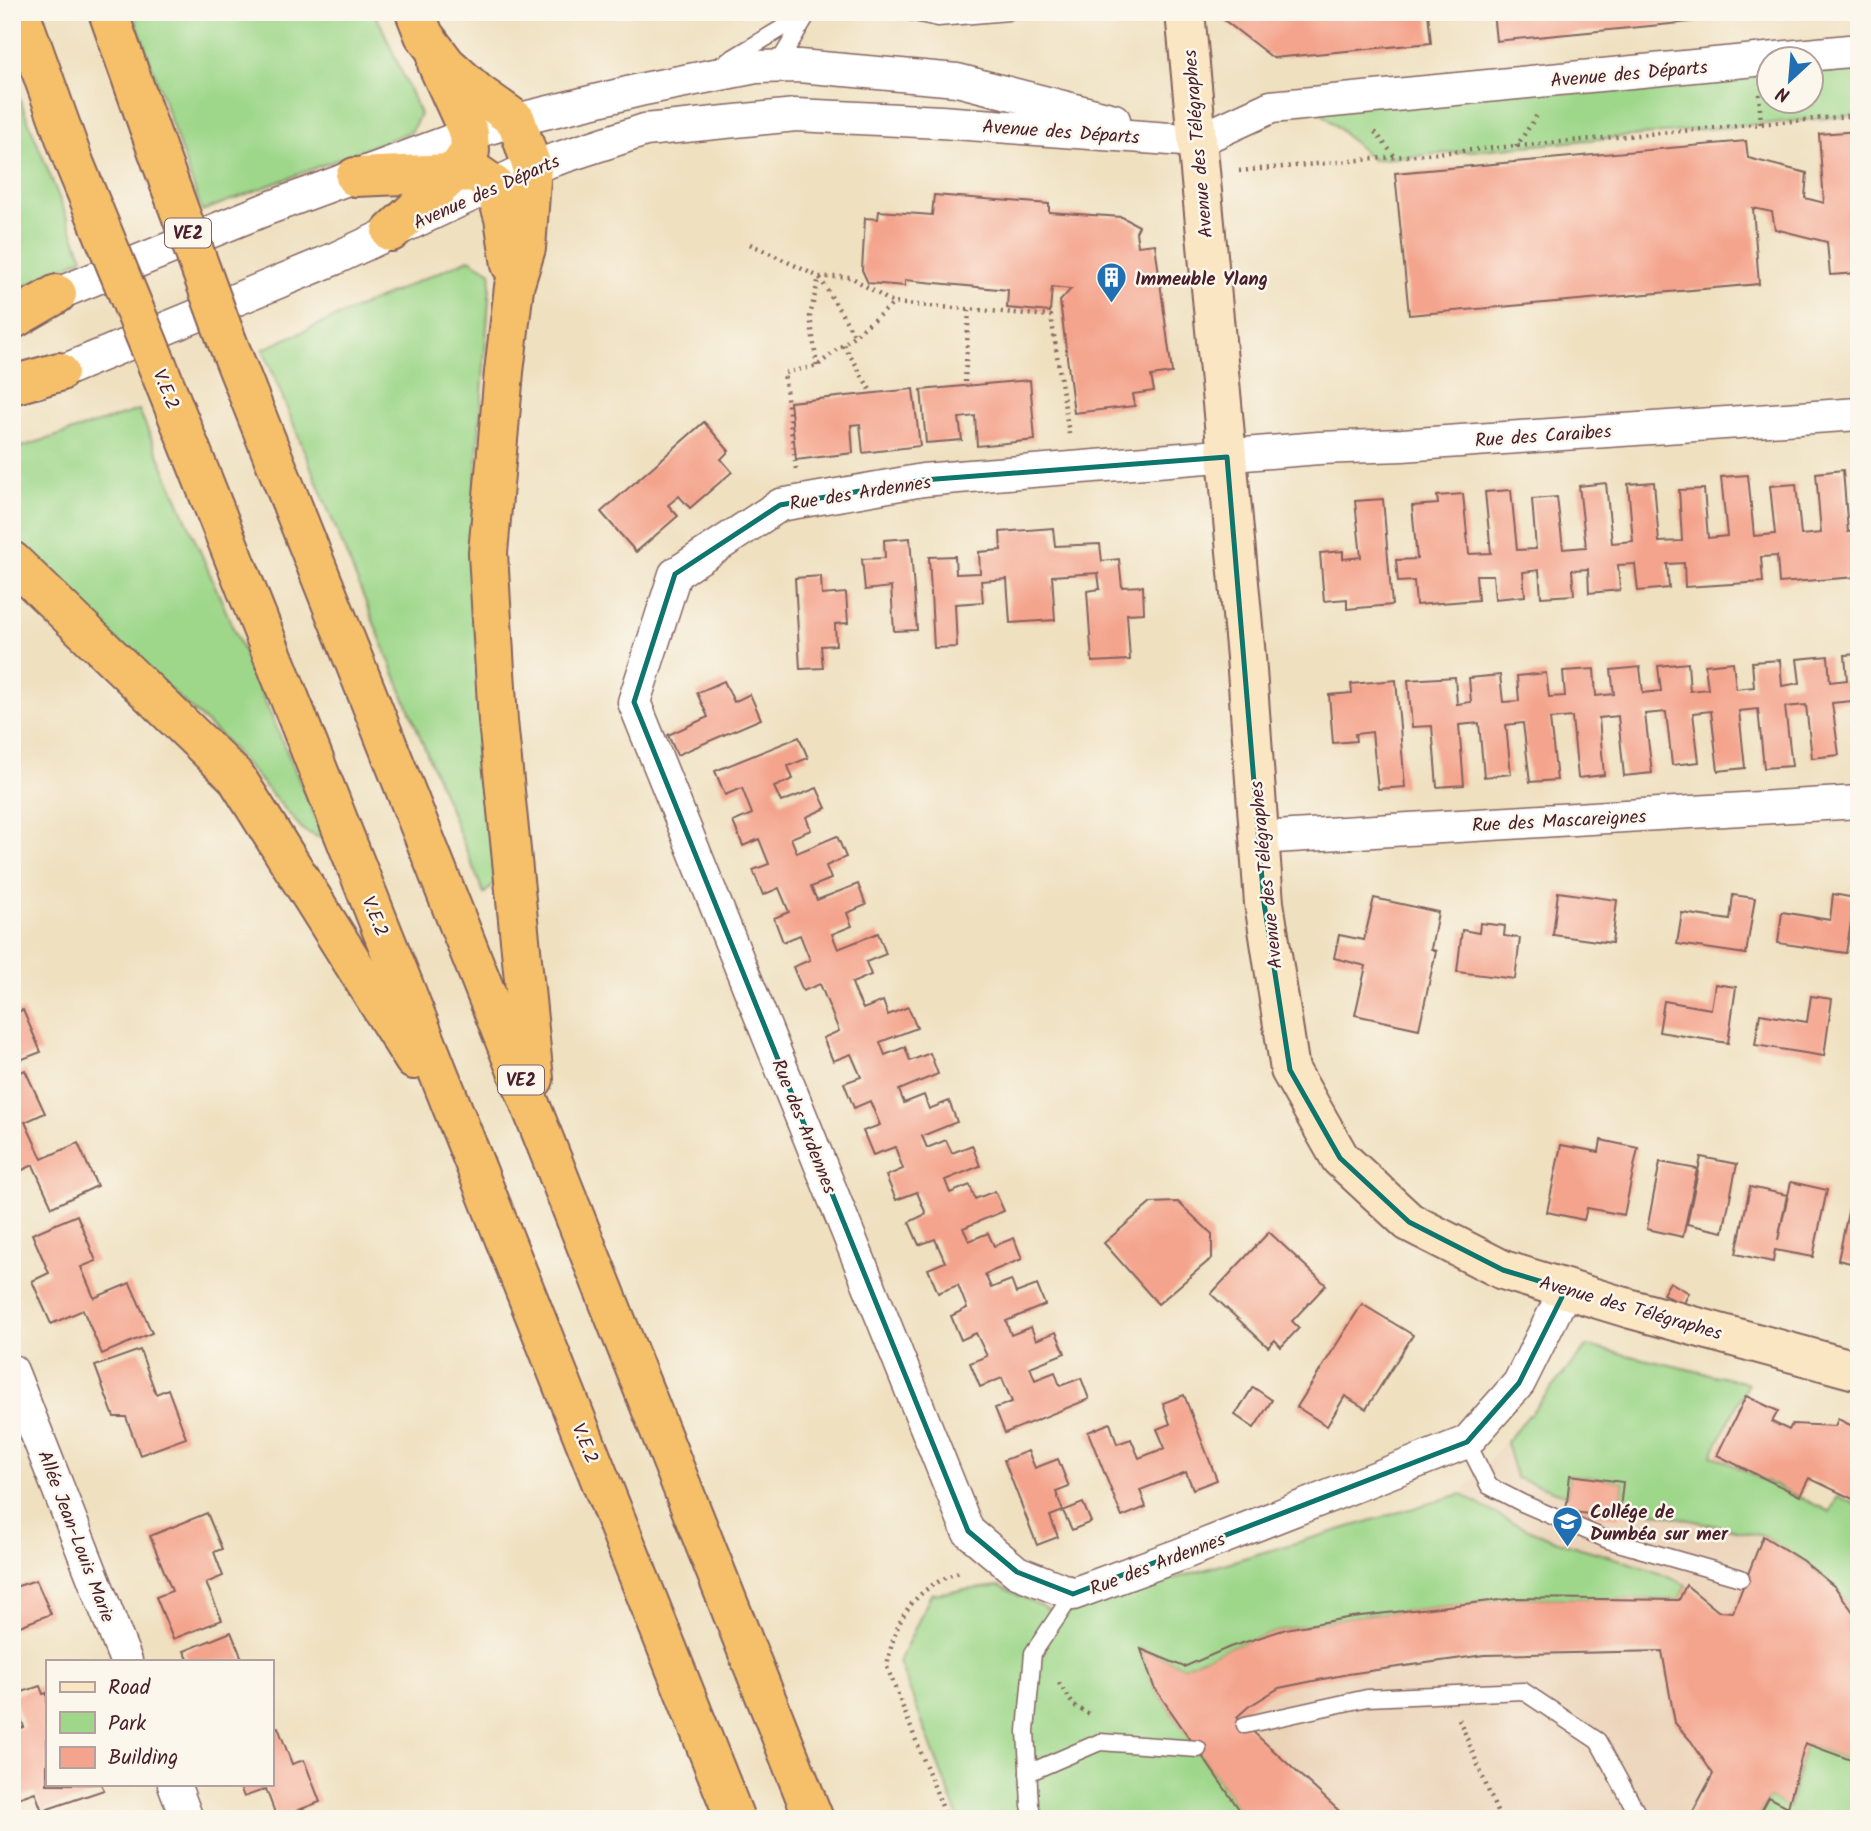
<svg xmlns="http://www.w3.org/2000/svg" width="1871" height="1831" viewBox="0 0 1871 1831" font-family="Kalam,sans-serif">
	<rect width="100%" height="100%" fill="#fbf7ec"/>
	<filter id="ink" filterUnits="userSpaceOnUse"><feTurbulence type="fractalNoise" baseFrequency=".0143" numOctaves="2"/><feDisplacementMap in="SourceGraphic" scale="14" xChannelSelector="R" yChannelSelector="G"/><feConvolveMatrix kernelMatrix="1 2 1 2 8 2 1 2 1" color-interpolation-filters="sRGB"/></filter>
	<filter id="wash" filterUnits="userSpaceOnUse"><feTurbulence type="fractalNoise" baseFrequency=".00686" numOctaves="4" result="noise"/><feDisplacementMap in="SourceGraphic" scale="28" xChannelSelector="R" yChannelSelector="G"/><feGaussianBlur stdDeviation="1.57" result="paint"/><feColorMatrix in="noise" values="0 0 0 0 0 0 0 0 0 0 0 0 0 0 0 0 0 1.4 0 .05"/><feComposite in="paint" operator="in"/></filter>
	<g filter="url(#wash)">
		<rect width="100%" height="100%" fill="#efe0c0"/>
		<polygon fill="#ebd3b8" points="1587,1346 1748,1383 1712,1456 1830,1512 1838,1496 1859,1506 1859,1819 959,1819 899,1662 931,1594 999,1586 1060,1615 1149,1586 1461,1494"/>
		<g fill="#9ed78a" stroke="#747b5a" stroke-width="2" fill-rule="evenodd">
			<polygon points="133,12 373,12 381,25 420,114 412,131 202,211"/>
			<path d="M 1859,50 L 1859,115 L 1373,160 L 1311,103 ZM 1770,60 L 1812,60 L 1812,102 L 1770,102 Z"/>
			<polygon points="12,80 83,258 12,292"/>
			<polygon points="469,259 491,272 470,556 495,883 484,894 263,349"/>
			<polygon points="139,410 325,840 304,831 223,738 12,545 12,450"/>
			<polygon points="1587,1346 1748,1383 1712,1455 1830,1512 1838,1496 1859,1506 1859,1620 1835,1587 1803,1561 1763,1536 1621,1505 1623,1482 1570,1475 1568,1495 1516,1478 1506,1442"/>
			<path d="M 1461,1494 C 1492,1513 1524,1529 1558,1541 C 1602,1555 1645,1565 1686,1585 L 1679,1600 L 1517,1598 L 1352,1617 L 1286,1629 L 1230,1647 L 1184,1667 L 1141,1649 L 1154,1687 L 1240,1810 L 1210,1819 L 959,1819 L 899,1662 L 931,1594 L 999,1586 L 1060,1615 L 1149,1586 Z"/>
			<polygon points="1805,1743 1859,1763 1859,1819 1757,1819 1769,1797 1789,1807"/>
		</g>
		<g id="blocks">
			<g fill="#f4a48d">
				<polygon points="1219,12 1428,12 1431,43 1273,58 1220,17"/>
				<polygon points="1493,12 1747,12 1747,14 1681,23 1496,41"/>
				<polygon points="1859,131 1859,273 1830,275 1827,242 1775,229 1772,212 1753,208 1759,284 1409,315 1395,173 1746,141 1748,158 1807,173 1805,198 1824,203 1819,134"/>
				<polygon points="934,195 1049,204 1049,212 1122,217 1139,226 1136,232 1138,246 1155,244 1172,373 1151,376 1154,391 1133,394 1135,406 1074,413 1060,301 1071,289 1052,287 1050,312 1007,308 1008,290 905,280 905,286 868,283 862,270 865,218 878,219 879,211 932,215"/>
				<polygon points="1030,380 1035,440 977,446 975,416 959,418 962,440 926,443 921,390"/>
				<polygon points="913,389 920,446 863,453 860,424 851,425 853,453 796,460 790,402"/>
				<polygon points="704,422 729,451 721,459 732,472 690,508 679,496 668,505 678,516 636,552 601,512"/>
				<polygon points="1843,470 1848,532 1859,531 1859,552 1855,552 1857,577 1779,583 1777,556 1761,557 1763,582 1685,587 1684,563 1667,564 1669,588 1638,591 1635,564 1618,565 1620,590 1589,593 1588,569 1572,570 1574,595 1541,597 1539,570 1523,572 1525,596 1495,599 1493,575 1476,575 1478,600 1416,605 1414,581 1398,582 1396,560 1417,559 1412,506 1438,504 1437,496 1463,494 1469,554 1491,553 1485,492 1511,490 1517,550 1536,549 1532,499 1557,497 1563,549 1586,547 1579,486 1606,483 1612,543 1633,541 1628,484 1654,482 1659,542 1682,541 1679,490 1704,489 1708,538 1727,536 1721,477 1748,475 1754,536 1775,534 1770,486 1796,484 1801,535 1821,533 1816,473"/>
				<polygon points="1383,499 1392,605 1347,609 1347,599 1324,601 1320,553 1343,551 1343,559 1361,557 1355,501"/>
				<polygon points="1053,528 1055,546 1100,544 1102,561 1119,559 1122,587 1143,586 1144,613 1127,614 1130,660 1092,662 1087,591 1100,589 1098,573 1052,576 1055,620 1010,623 1007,579 981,581 983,602 955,604 957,647 934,648 929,557 955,556 956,574 980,573 979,552 1001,550 1000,532"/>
				<polygon points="910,538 917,630 894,631 891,587 865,590 862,559 885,558 884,540"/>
				<polygon points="821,576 822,595 846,593 848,623 835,624 836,645 821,646 823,668 800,669 795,578"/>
				<polygon points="1859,654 1859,744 1857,745 1852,701 1832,703 1839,755 1812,758 1806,705 1785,707 1792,766 1764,768 1758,709 1739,711 1745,768 1718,771 1711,711 1693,713 1699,762 1672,765 1666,712 1645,714 1652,773 1624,776 1618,716 1599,718 1604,775 1578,778 1572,717 1550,719 1557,780 1530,782 1523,723 1506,725 1511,774 1484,777 1479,723 1459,725 1464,785 1437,787 1432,726 1412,727 1408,680 1455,677 1457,704 1471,702 1469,678 1500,675 1503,702 1519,701 1517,676 1546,673 1549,697 1565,696 1563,671 1594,669 1596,696 1614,694 1611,670 1640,667 1643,693 1661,691 1658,666 1688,663 1690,691 1708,689 1705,665 1733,662 1736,689 1754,687 1752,662 1780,660 1782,686 1800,683 1797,659 1828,656 1830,682 1847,680 1845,655"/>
				<polygon points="1396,680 1405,787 1378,789 1372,732 1355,734 1356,741 1333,743 1329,695 1352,693 1351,684"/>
				<polygon points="724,681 734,702 750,694 761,719 677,755 668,735 708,717 697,693"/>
				<polygon points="799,737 808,758 788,766 793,779 774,787 781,802 817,788 826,808 806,817 811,830 791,838 797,853 837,836 846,857 826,866 831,879 811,887 817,900 858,884 866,905 847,913 852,926 832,934 838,949 878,933 886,954 866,962 871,975 852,983 857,996 863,1009 883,1001 888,1015 908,1007 917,1028 880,1042 885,1055 905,1047 910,1061 930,1053 938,1074 899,1090 904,1103 924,1095 929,1109 949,1101 957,1122 922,1136 927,1148 946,1140 952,1153 972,1145 980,1166 945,1180 950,1193 970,1185 975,1199 995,1191 1004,1211 963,1228 969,1241 988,1233 994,1246 1014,1238 1022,1259 985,1274 991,1288 1011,1280 1016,1293 1037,1285 1045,1305 1006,1321 1011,1335 1031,1327 1036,1340 1056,1332 1065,1353 1030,1367 1035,1380 1055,1372 1060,1386 1081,1378 1089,1399 1005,1433 995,1408 1012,1402 1002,1378 980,1387 970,1363 987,1356 976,1333 961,1340 951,1316 967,1308 958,1285 938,1293 928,1269 945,1262 935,1239 919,1245 909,1222 926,1214 917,1192 896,1200 886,1176 903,1169 895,1147 873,1155 863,1131 880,1125 870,1101 854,1108 844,1083 861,1077 851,1054 833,1061 823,1038 839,1031 820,984 803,991 793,967 810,960 800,935 783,942 774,918 789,912 779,888 763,895 753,870 769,864 759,839 743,846 733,822 752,814 742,788 725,795 715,771"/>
				<polygon points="1558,892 1617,900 1612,943 1553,935"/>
				<polygon points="1833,894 1855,898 1846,953 1778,943 1782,912 1830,920"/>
				<polygon points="1733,895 1755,898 1746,954 1677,944 1682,913 1730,920"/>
				<polygon points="1374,898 1438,912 1431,949 1436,951 1419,1029 1355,1015 1366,966 1334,958 1339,935 1364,940"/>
				<polygon points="1480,923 1505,926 1504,936 1520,938 1515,979 1457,972 1462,930 1479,933"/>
				<polygon points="1715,984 1736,987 1728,1043 1659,1032 1664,1001 1711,1009"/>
				<polygon points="1811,996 1832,999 1824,1056 1755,1045 1760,1014 1807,1022"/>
				<polygon points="12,1008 14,1013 23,1010 41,1052 12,1063"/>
				<polygon points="25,1070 45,1113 25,1122 42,1159 78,1143 97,1186 52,1207 33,1165 12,1175 12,1076"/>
				<polygon points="1601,1140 1638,1148 1624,1215 1587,1208 1584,1220 1547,1212 1561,1145 1599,1152"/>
				<polygon points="1701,1157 1737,1164 1723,1232 1687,1224"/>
				<polygon points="1660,1162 1697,1169 1683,1237 1647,1229"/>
				<polygon points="1791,1182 1827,1190 1813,1257 1775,1250 1773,1262 1736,1254 1750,1187 1787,1195 1778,1240"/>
				<polygon points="1852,1193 1859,1194 1859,1265 1838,1260"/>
				<polygon points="1178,1202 1212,1234 1212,1258 1158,1304 1104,1243 1151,1203"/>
				<polygon points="77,1215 96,1261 81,1267 94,1298 130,1283 152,1333 102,1354 83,1310 51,1324 32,1281 49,1273 32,1234"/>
				<polygon points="1269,1232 1326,1285 1292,1321 1299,1328 1281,1347 1275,1340 1268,1347 1211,1294"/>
				<polygon points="1670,1282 1689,1293 1683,1305 1663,1294"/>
				<polygon points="1362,1304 1413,1335 1366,1409 1345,1396 1327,1426 1297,1407"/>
				<polygon points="140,1350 156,1394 168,1389 186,1438 140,1455 126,1417 114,1417 95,1366"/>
				<polygon points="1253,1387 1272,1400 1254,1428 1235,1415"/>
				<polygon points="1184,1395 1217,1480 1193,1489 1186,1472 1140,1490 1146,1507 1122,1517 1088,1432 1110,1423 1117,1444 1131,1439 1139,1458 1165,1448 1157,1429 1170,1424 1163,1403"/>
				<polygon points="1746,1396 1778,1411 1772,1422 1789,1430 1792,1424 1835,1426 1838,1419 1859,1429 1859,1502 1809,1478 1800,1496 1717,1455"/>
				<polygon points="1028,1451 1035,1468 1058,1459 1069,1487 1056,1492 1063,1511 1083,1503 1091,1522 1072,1530 1063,1511 1050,1516 1058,1537 1037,1545 1004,1460"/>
				<polygon points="1570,1475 1623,1482 1619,1518 1566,1511"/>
				<polygon points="207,1513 222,1549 214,1552 223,1576 206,1583 222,1620 173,1639 156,1597 172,1591 150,1536"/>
				<polygon points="1763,1536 1803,1561 1835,1587 1859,1620 1859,1763 1805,1743 1788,1807 1769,1797 1757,1819 1689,1819 1713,1774 1691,1741 1675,1723 1662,1651 1484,1655 1348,1674 1279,1688 1248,1707 1237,1717 1348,1819 1246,1819 1154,1687 1141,1649 1184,1667 1230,1647 1286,1629 1352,1617 1517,1598 1679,1600 1686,1585 1718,1611 1733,1612"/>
				<polygon points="36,1580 51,1614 12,1629 12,1588"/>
				<polygon points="231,1632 243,1661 189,1661 184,1651"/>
				<polygon points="40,1686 43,1694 47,1693 47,1784 101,1784 104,1790 42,1811 35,1792 12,1800 12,1731 24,1727 13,1695"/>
				<polygon points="278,1727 292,1764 304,1760 320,1802 277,1818 266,1789 244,1797 239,1784 271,1784 271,1730"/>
			</g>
		</g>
	</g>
	<g filter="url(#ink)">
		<use href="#blocks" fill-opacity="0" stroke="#84635f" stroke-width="2"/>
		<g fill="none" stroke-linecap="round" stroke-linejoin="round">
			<defs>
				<g id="lane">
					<polyline points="910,12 938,18 1008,12"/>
					<polyline points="721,65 809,12"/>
					<polyline points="776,67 807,15"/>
					<polyline points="1467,1442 1489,1486 1522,1503 1608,1540 1741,1578"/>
					<polyline points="1245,1725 1367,1698 1523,1691 1598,1741 1636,1811 1635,1819"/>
					<polyline points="1028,1773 1100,1742 1198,1749"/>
					<polyline points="1034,1819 1030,1805 1026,1731 1033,1653 1073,1594"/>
				</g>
				<g id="street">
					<polyline points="35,303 269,208 469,134 516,120 644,89 756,67 799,66 957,80 1114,120"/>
					<polyline points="36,382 334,259 532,167 645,130 796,115 941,122 1197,141 1271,107 1859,50"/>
					<polyline points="1259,838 1859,802"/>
					<polyline points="1566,1289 1519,1383 1467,1442 1179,1555 1073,1594 1017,1572 968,1531 634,702 675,574 780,505 923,480 958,477 1319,448 1402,445 1859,414"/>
					<polyline points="12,1371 126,1661"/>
					<polyline points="174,1784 187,1819"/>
				</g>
				<polyline id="secondary" points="1185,12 1246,657 1264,903 1290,1070 1340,1158 1409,1222 1503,1270 1631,1309 1859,1371"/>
				<g id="highway">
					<polyline points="20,12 73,160"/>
					<polyline points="108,12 148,125"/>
					<polyline points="415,12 424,35 446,64 478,93 516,120 532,167 526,248 514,287 504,372 488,553 498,721 534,1079"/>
					<polyline points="355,177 475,172 494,185 504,218 511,265"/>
					<polyline points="391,232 455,172 470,151 469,134 437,64"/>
					<polyline points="12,320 57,294"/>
					<polyline points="227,341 814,1819"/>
					<polyline points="158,367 735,1819"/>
					<polyline points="12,385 59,372"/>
					<polyline points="12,561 236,777 414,1060"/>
				</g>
			</defs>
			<use href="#lane" stroke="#84635f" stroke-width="19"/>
			<use href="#street" stroke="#84635f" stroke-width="35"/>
			<use href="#secondary" stroke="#84635f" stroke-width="42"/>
			<use href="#highway" stroke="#84635f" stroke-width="42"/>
			<g stroke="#84635f" stroke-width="4.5" stroke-dasharray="2 5" stroke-linecap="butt">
				<polyline points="1753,12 1754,25"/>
				<polyline points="1759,94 1761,124"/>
				<polyline points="1375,132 1396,158"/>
				<polyline points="1516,147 1537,115"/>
				<polyline points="1239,171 1859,115"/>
				<polyline points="750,244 819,277 851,277 893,303 1051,316 1069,434"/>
				<polyline points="820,278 855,336"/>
				<polyline points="844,345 872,393"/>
				<polyline points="817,366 810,316 819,277"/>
				<polyline points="965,382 969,308"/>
				<polyline points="796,469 784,373 817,366 893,304"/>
				<polyline points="1059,1683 1074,1706 1091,1715"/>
				<polyline points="1459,1719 1500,1819"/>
				<path d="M 947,1819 L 887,1667 C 895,1618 913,1588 962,1571"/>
			</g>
			<use href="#lane" stroke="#fff" stroke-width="16"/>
			<use href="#street" stroke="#fff" stroke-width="32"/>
			<use href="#secondary" stroke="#fbe6c4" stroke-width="38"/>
			<use href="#highway" stroke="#f6c06b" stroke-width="38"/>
			<defs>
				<g id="highway-bridge">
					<polyline points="148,125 227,341"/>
					<polyline points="73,160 158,367"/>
				</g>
			</defs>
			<use href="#highway-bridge" stroke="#84635f" stroke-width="42" stroke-linecap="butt"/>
			<use href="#highway-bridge" stroke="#f6c06b" stroke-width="38"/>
		</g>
	</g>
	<path fill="none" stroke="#0f766e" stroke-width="5" stroke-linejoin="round" d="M 1227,457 L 1264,903 L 1290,1070 L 1340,1158 L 1409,1222 L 1503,1270 L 1566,1289 L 1519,1383 L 1467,1442 L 1073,1594 L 1017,1572 L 968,1531 L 634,702 L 675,574 L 780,505 L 923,480 Z"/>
	<defs>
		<symbol id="building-pin" viewBox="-11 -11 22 30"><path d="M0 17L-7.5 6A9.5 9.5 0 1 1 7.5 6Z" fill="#1f6fb2" stroke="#fbf7ec"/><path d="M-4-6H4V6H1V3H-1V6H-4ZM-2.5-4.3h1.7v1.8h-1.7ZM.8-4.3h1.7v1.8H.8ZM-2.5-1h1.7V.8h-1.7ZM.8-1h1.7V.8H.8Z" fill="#fff"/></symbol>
		<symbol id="school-pin" viewBox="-11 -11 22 30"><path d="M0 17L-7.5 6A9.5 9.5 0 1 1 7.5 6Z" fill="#1f6fb2" stroke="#fbf7ec"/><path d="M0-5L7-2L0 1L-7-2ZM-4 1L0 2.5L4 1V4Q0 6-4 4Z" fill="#fff"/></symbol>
	</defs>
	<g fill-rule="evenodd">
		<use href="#building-pin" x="1094" y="260" width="35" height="47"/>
		<use href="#school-pin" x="1550" y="1504" width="35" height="47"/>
	</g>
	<g text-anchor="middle" stroke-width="5" stroke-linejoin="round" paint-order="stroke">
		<g fill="#fbf7ec" stroke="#7f6065" stroke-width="2">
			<rect x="165" y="218.5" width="46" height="29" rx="5"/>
			<rect x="498" y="1065.5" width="46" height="29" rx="5"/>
		</g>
		<g font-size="18" font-weight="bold" fill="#4a1f2b">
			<text x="188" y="239">VE2</text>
			<text x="521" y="1086">VE2</text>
		</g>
		<g font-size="19" fill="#4a1f2b" stroke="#fbf7ec">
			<text transform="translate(1629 73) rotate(-5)" y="7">Avenue des Départs</text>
			<text transform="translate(1061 131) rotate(4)" y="7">Avenue des Départs</text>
			<text transform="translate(1197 144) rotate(-95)" y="7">Avenue des Télégraphes</text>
			<text transform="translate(486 191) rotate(-24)" y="7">Avenue des Départs</text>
			<text transform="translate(167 389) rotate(68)" y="7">V.E.2</text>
			<text transform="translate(1543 435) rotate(-4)" y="7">Rue des Caraibes</text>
			<text transform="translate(860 492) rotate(-9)" y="7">Rue des Ardennes</text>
			<text transform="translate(1559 820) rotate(-3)" y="7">Rue des Mascareignes</text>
			<text transform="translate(1265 875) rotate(-96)" y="7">Avenue des Télégraphes</text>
			<text transform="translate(376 916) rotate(68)" y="7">V.E.2</text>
			<text transform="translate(805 1126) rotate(68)" y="7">Rue des Ardennes</text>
			<text transform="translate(1631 1307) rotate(16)" y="7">Avenue des Télégraphes</text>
			<text transform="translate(586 1443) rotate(68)" y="7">V.E.2</text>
			<text transform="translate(77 1536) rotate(69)" y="7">Allée Jean-Louis Marie</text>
			<text transform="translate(1157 1563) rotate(-21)" y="7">Rue des Ardennes</text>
		</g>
		<g font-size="19" font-weight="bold" fill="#4a1f2b" stroke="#fbf7ec" text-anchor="start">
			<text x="1135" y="285">Immeuble Ylang</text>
			<text x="1590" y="1518">Collége de<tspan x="1590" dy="22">Dumbéa sur mer</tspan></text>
		</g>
	</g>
	<rect width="1871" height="1831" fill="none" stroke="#fbf7ec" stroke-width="42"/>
	<rect x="46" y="1660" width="228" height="126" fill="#fbf7ec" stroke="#b4a19f" stroke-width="2"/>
	<rect x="60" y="1682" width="35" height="10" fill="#fbe6c4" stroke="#b4a19f" stroke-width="2"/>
	<text x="108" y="1694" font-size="21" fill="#4a1f2b">Road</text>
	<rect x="60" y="1712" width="35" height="21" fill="#9ed78a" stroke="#b4a19f" stroke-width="2"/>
	<text x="108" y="1730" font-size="21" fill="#4a1f2b">Park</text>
	<rect x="60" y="1747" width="35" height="21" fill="#f4a48d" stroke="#b4a19f" stroke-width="2"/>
	<text x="108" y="1764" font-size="21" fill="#4a1f2b">Building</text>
	<g transform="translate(1790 80) rotate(206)"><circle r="33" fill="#fbf7ec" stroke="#b4a19f" stroke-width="2"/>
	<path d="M0-5L12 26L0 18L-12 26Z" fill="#1f6fb2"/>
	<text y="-10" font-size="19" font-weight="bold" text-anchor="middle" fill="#4a1f2b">N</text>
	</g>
</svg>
